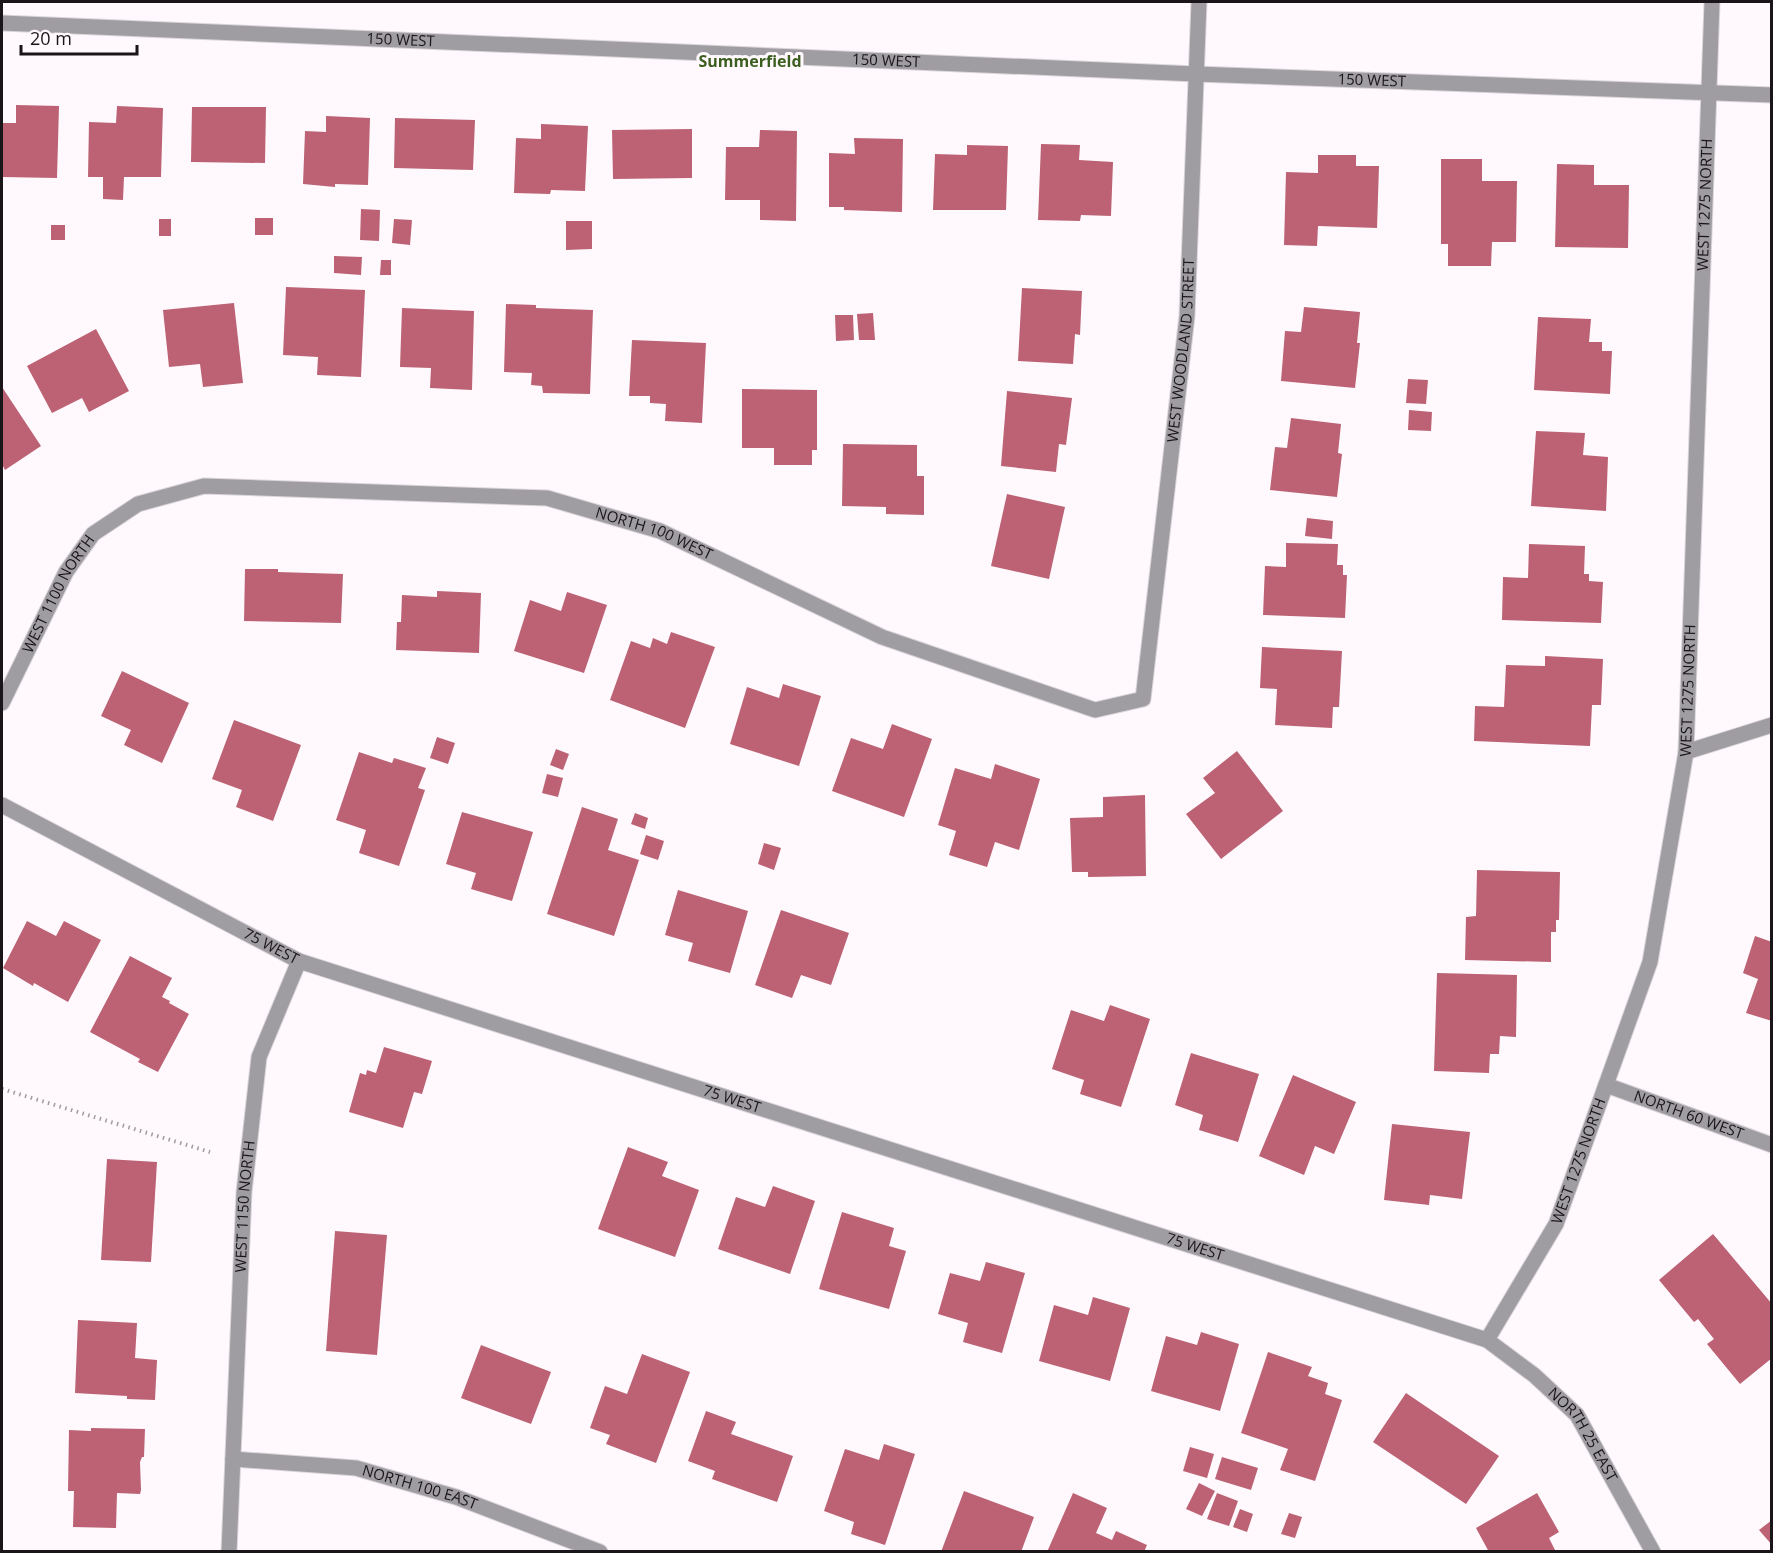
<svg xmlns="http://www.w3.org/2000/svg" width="1773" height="1553" viewBox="0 0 1773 1553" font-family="'Open Sans',sans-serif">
	<rect width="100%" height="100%" fill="#fff9fd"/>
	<g fill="#bc6274">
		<polygon points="16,105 59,106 57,178 2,177 2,123 16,123"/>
		<polygon points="117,106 163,108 161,177 124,177 123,200 103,199 103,177 88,177 89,122 116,123"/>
		<polygon points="192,107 266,107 265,163 191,162"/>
		<polygon points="326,116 370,118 368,185 335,184 335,187 303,184 305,131 326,132"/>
		<polygon points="395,118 475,120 473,170 394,168"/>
		<polygon points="541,124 588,126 585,191 551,190 550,194 514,193 516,138 541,139"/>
		<polygon points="692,129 692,178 613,179 612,130"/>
		<polygon points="760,130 797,131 796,221 760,220 760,200 725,200 726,147 759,147"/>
		<polygon points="854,138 903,139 902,212 844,210 844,207 829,207 829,153 855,154"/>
		<polygon points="1041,144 1080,145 1079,160 1113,162 1111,216 1081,215 1080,221 1038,220"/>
		<polygon points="967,145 1008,146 1006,210 933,210 935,154 967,155"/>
		<polygon points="1318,155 1356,155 1356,166 1379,166 1377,228 1318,226 1317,246 1284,245 1286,172 1318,173"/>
		<polygon points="1441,159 1482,159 1482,181 1517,181 1516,242 1492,242 1491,266 1448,266 1448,244 1441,244"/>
		<polygon points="1557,164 1594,165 1594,185 1629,185 1628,248 1555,247"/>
		<polygon points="361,209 380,210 379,241 360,240"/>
		<rect x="255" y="218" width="18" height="17"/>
		<rect x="159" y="219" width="12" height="17"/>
		<polygon points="394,219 412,220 410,245 392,243"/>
		<polygon points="566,221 592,221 592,249 566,250"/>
		<rect x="51" y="225" width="14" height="15"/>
		<polygon points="334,256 362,257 361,275 334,273"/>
		<polygon points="381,260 391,260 391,275 380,275"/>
		<polygon points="286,287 365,290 361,377 317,375 318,357 283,355"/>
		<polygon points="1022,288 1082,291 1080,335 1075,334 1073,364 1018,361"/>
		<polygon points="234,303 243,383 203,387 200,364 169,367 163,310"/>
		<polygon points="506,304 536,305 536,308 593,310 590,394 543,393 542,386 531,385 532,373 504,372"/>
		<polygon points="1304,307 1360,312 1357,343 1360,343 1355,388 1281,381 1285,331 1301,332"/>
		<polygon points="402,308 474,311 472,390 430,388 431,368 400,367"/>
		<polygon points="873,313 875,340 859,340 857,314"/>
		<polygon points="835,315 853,315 854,340 836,341"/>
		<polygon points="1538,317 1591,319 1589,342 1602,342 1602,351 1612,351 1610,394 1534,390"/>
		<polygon points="96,329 129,391 89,412 82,398 52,413 27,366"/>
		<polygon points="632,340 706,343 702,423 665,421 666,404 650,403 650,396 629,396"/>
		<polygon points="1408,379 1428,380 1426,404 1406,403"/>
		<polygon points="2,387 41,446 5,470 2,464"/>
		<polygon points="742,389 817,390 817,450 812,450 812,465 774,465 774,448 742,448"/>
		<polygon points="1007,391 1072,398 1066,445 1059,444 1056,472 1001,466"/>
		<polygon points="1409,410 1432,412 1431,431 1408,430"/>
		<polygon points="1291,418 1341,424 1338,453 1342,454 1337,497 1270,490 1275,447 1287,448"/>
		<polygon points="1536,431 1585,433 1583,455 1608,457 1606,511 1531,506"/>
		<polygon points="843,444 917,445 917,476 924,476 924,515 886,514 886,507 842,506"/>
		<polygon points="1007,494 1065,507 1049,579 991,566"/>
		<polygon points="1307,518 1333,521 1332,539 1305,536"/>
		<polygon points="1286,543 1338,544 1337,565 1343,565 1343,575 1347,575 1345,618 1263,615 1265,566 1286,567"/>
		<polygon points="1529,544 1585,546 1584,574 1589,574 1589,581 1603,582 1601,623 1502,620 1503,577 1528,578"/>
		<polygon points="245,569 278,569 278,572 343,574 341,623 244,621"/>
		<polygon points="437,591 481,593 479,653 396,650 397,622 401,622 402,595 437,597"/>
		<polygon points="567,592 607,605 584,673 514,651 530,600 561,611"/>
		<polygon points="671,632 715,647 685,728 610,700 631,641 650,648 653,638 667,644"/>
		<polygon points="1262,647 1342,651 1339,707 1333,707 1332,728 1275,725 1277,689 1260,688"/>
		<polygon points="1545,656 1603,659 1601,705 1592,705 1590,746 1474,741 1475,706 1504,707 1506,665 1545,666"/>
		<polygon points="122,671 189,703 162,763 124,745 131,730 101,716"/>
		<polygon points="783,684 821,696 799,766 730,744 747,687 779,698"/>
		<polygon points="234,720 301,745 273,821 236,807 242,790 212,779"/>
		<polygon points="892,724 932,739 904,817 832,791 851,738 883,749"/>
		<polygon points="437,737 455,743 448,764 430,758"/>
		<polygon points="556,749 569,754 563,770 550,765"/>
		<polygon points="1237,751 1283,811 1221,859 1186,814 1215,793 1203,778"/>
		<polygon points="359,752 392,763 394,758 426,768 418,788 425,790 399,866 359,853 366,830 336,820"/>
		<polygon points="995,764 1040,779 1019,850 995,842 987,867 949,855 956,831 938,825 955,768 991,779"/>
		<polygon points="547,774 563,778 558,797 542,793"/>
		<polygon points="1145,795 1146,876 1088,877 1088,872 1072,872 1070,818 1103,817 1103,797"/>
		<polygon points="582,807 618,819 608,850 639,860 614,936 547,914"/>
		<polygon points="462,812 533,832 512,901 471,889 476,873 446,864"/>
		<polygon points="635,813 648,818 645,829 631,824"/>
		<polygon points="646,835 664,841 658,860 640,854"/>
		<polygon points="764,843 781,848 774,870 758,864"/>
		<polygon points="1477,870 1560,872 1559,920 1556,920 1556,932 1551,932 1551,962 1465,960 1466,917 1476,916"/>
		<polygon points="678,890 748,911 730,973 688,961 693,943 665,935"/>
		<polygon points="781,910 849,933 831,985 801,975 792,998 755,985"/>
		<polygon points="27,921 56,936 64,921 101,940 68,1002 34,983 33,986 3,968"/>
		<polygon points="1755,936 1772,942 1772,1021 1746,1013 1758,979 1743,973"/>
		<polygon points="130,956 172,978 162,997 170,1001 169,1003 189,1014 158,1072 138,1062 140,1059 90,1032"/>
		<polygon points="1437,973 1517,975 1516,1037 1500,1036 1499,1054 1490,1054 1489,1073 1434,1071"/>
		<polygon points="1110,1005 1150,1019 1121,1107 1080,1094 1084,1080 1052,1069 1071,1010 1104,1021"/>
		<polygon points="384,1047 432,1061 422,1094 414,1092 403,1128 349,1112 360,1073 366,1075 367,1070 376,1073"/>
		<polygon points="1191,1053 1259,1074 1238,1142 1199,1130 1203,1115 1175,1105"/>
		<polygon points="1293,1075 1356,1102 1334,1154 1315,1146 1304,1175 1259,1156"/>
		<polygon points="1392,1124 1470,1132 1462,1199 1430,1195 1429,1205 1384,1200"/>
		<polygon points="628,1147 668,1162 662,1176 699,1190 675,1257 598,1229"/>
		<polygon points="107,1159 157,1162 151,1262 101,1260"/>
		<polygon points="773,1186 815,1201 790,1274 718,1249 736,1197 765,1207"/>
		<polygon points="842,1212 894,1228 889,1246 906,1251 889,1309 819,1289"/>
		<polygon points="335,1231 387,1235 377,1355 326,1351"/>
		<polygon points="1713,1234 1772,1304 1772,1358 1740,1384 1707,1344 1714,1339 1698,1319 1694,1322 1659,1280"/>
		<polygon points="986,1262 1025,1273 1002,1353 963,1342 968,1323 938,1314 950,1273 980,1281"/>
		<polygon points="1093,1297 1130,1308 1110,1381 1039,1361 1054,1305 1088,1315"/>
		<polygon points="78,1320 137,1323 135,1358 157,1360 155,1400 127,1399 127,1396 75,1393"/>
		<polygon points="1201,1332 1239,1344 1220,1411 1151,1391 1166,1336 1197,1345"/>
		<polygon points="481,1345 551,1372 531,1424 461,1398"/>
		<polygon points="1268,1352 1312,1367 1308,1376 1328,1383 1325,1394 1342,1400 1315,1481 1280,1470 1288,1449 1241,1433"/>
		<polygon points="642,1354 690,1372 656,1463 606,1444 610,1435 590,1428 605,1386 627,1394"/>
		<polygon points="1406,1393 1499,1456 1466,1504 1373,1442"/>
		<polygon points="706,1411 736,1422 731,1434 793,1456 777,1502 712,1479 715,1471 688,1461"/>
		<polygon points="91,1428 145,1429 144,1457 142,1457 140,1462 141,1490 140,1494 117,1493 116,1528 73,1527 74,1491 68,1491 69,1430 91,1431"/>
		<polygon points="884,1444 915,1454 885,1545 851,1534 854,1522 824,1511 845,1449 879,1460"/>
		<polygon points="1190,1447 1214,1454 1207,1478 1183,1471"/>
		<polygon points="1222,1457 1258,1468 1251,1490 1215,1479"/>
		<polygon points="1199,1483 1215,1491 1202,1516 1186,1509"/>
		<polygon points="964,1491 1034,1517 1021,1552 941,1552"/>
		<polygon points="1073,1493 1107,1508 1096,1533 1112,1540 1116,1531 1147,1545 1144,1552 1047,1552"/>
		<polygon points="1217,1493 1238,1501 1229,1526 1207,1519"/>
		<polygon points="1537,1493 1559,1532 1549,1538 1556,1552 1489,1552 1476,1528"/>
		<polygon points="1240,1509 1253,1514 1247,1532 1233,1527"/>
		<polygon points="1289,1513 1302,1517 1295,1538 1281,1534"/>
		<polygon points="1772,1520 1772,1545 1759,1530"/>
	</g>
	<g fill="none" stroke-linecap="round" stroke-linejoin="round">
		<defs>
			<g id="minor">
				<path id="s1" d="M 2,23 L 1196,74 L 1772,95"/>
				<path id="s2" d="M 2,703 L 66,572 L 93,534 L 138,504 L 204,486 L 547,498 L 660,531 L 882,637 L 1095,710 L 1143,699 L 1187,316 L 1199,2"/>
				<polyline points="1686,752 1772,725"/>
				<path id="s3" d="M 2,805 L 299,961 L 1487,1340 L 1534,1375 L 1577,1415 L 1653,1552"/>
				<path id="s4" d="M 1606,1085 L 1772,1145"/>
				<path id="s5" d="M 1487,1340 L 1556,1224 L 1650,962 L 1686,752 L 1712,2"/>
				<path id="s6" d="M 233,1459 L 356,1468 L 456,1497 L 600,1552"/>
				<path id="s7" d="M 229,1552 L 244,1192 L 259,1057 L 299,961"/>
			</g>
		</defs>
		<use href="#minor" stroke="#dad5d9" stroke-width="17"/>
		<polyline stroke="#a09b9f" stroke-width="4" stroke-dasharray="1.5 4.5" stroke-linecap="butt" points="2,1089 210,1152"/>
		<use href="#minor" stroke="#9f9ca2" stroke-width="15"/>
	</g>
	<g text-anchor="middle" stroke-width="6" stroke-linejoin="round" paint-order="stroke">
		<g font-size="15" fill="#1a1519" stroke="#fff9fd">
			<text dy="5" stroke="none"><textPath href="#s1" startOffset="399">150 WEST</textPath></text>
			<text dy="5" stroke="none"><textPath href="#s1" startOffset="885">150 WEST</textPath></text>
			<text dy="5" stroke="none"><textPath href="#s1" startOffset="1371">150 WEST</textPath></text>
			<text dy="5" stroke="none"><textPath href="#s5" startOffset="1174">WEST 1275 NORTH</textPath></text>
			<text dy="5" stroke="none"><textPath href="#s2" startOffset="1647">WEST WOODLAND STREET</textPath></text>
			<text dy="5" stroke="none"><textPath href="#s2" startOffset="771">NORTH 100 WEST</textPath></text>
			<text dy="5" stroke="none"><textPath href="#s2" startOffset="123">WEST 1100 NORTH</textPath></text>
			<text dy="5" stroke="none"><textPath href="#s5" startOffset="688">WEST 1275 NORTH</textPath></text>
			<text dy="5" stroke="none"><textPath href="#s3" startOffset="304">75 WEST</textPath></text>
			<text dy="5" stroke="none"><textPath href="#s3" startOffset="790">75 WEST</textPath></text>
			<text dy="5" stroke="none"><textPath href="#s4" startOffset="88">NORTH 60 WEST</textPath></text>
			<text dy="5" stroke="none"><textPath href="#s5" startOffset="202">WEST 1275 NORTH</textPath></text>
			<text dy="5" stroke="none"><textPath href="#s7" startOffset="346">WEST 1150 NORTH</textPath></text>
			<text dy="5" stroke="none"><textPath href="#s3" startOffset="1276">75 WEST</textPath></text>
			<text dy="5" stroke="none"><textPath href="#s3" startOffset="1719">NORTH 25 EAST</textPath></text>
			<text dy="5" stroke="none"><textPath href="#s6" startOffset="190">NORTH 100 EAST</textPath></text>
		</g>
		<g font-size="16" font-weight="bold" fill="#3b5e1f" stroke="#fff9fd">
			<text x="750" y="67">Summerfield</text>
		</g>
	</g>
	<rect width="1773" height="1553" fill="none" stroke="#1a1519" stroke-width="6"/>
	<path d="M21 45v9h116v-9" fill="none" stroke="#1a1519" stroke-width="3"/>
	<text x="30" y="45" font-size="18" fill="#1a1519" stroke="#fff9fd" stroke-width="4.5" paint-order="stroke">20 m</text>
</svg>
